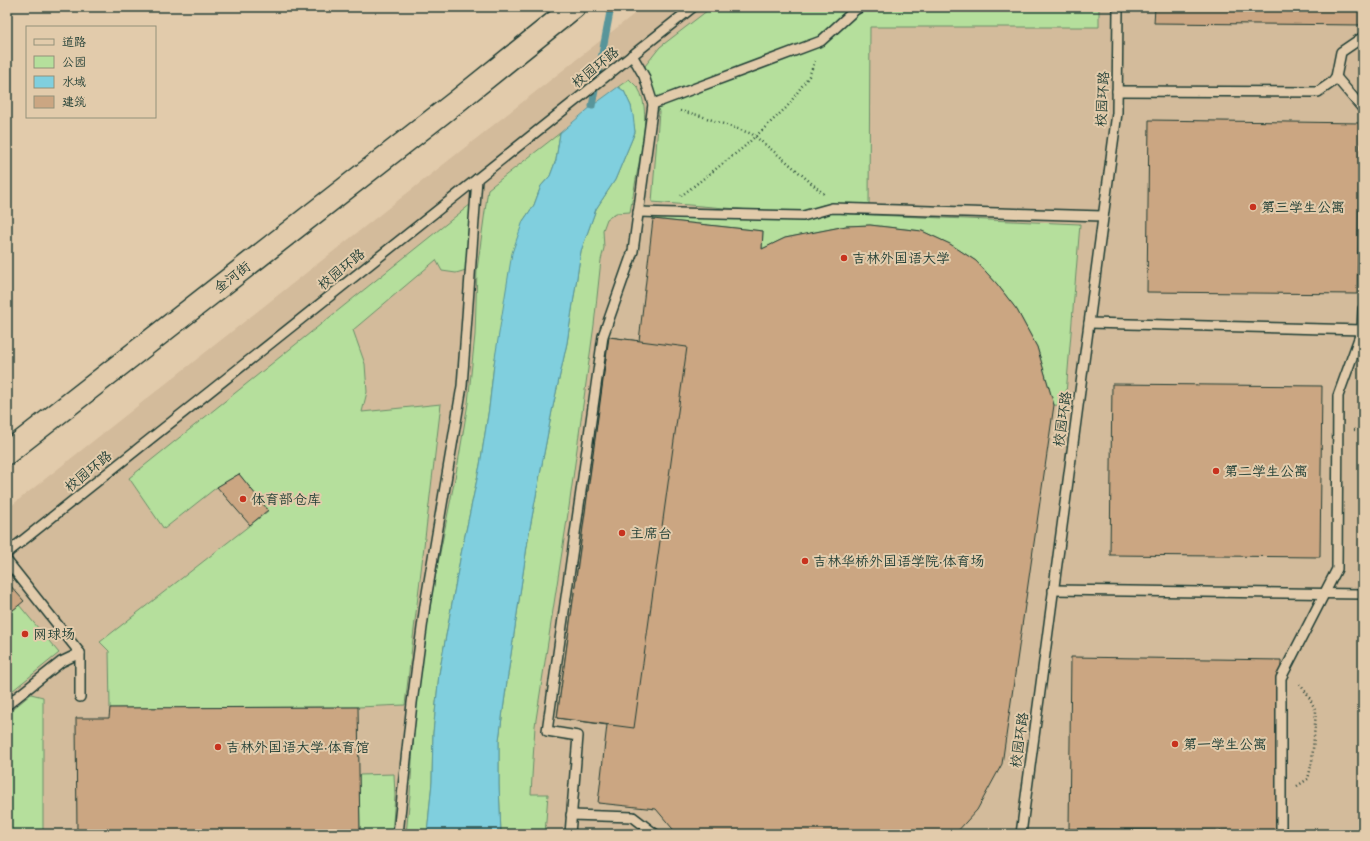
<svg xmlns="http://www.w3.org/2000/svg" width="1370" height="841" viewBox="0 0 1370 841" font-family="Mynerve,'LXGW WenKai TC',sans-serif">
	<rect width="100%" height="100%" fill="#e2cbab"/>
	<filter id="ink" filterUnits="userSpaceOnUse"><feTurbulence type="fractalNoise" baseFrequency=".025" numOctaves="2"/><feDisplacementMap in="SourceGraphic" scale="8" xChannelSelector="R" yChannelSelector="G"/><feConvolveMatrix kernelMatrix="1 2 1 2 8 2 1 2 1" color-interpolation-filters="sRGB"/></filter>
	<g filter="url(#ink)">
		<polygon fill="#d3bb9b" points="643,7 1363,7 1363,834 7,834 7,509"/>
		<g fill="#b5df9c" stroke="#6a8e68">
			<polygon points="712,7 1099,7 1099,27 870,27 869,206 823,205 799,214 652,202 659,112 645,66 660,47"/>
			<path d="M 629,79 C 632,82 635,85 638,88 C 647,102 645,125 643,141 L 630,212 L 616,213 L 607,219 L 603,230 L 604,248 L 601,260 L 594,325 L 569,507 L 535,726 L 531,794 L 548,794 L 545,834 L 501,834 L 499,785 L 499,740 L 507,681 L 529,533 L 552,411 L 567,343 L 581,251 L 596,209 L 615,180 L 635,132 L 631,106 L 624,91 L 618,87 Z"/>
			<polygon points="560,133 556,160 550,176 541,186 534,205 523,221 494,364 489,408 480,465 461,554 439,674 433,733 432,782 427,834 406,834 410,795 414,729 425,639 432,593 458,463 468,403 475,335 477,270 488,189"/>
			<polygon points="471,204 466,270 456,273 442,271 436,260 353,330 365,364 367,392 362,412 441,404 405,705 358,707 110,708 109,651 100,642 268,511 264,510 264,505 239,474 217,487 164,529 129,478"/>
			<polygon points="828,213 1080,224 1065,406 1054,405 1037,347 1017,310 997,284 976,261 950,244 922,231 870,225 846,226 785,238 762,249 763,231 653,219 655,216 801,221"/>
			<polygon points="19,605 59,653 7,695 7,615"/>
			<polygon points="31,694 43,697 43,834 7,834 7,714"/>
			<polygon points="394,774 395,796 392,834 360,834 359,775"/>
		</g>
		<polygon fill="#80cfde" stroke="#59959a" points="618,87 624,91 631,106 633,115 635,132 615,180 596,209 581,251 567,343 552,411 529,533 507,681 499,740 499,785 501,834 427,834 432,782 433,733 439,674 461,554 480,465 489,408 494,364 512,253 523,221 534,205 541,186 550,176 556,160 560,133 592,106"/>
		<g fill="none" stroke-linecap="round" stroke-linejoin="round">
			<polyline stroke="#59959a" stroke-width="7" points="592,106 611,7"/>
		</g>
		<g fill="#cba682" stroke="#1f3d34">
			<polygon points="1155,7 1363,7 1363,25 1154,23"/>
			<polygon points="1149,120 1360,123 1357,294 1147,292"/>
			<polygon points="653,219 763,231 762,249 785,238 846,226 870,225 922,231 950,244 976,261 997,284 1017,310 1037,347 1054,405 1002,764 977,810 955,834 677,834 656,809 598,803 607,725 557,718 609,337 639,341"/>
			<polygon points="609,337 687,347 634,728 557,718"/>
			<polygon points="1112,384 1322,386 1320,557 1110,555"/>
			<polygon points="239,474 268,510 250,525 217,487"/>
			<polygon points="9,584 24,601 7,615 7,586"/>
			<polygon points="1071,657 1281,660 1279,831 1069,829"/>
			<polygon points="358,707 360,834 77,834 76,718 109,718 110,708"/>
		</g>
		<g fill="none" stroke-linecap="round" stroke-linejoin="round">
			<defs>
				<g id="lane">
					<polyline points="1336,77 1341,52 1363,37"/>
					<polyline points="1117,91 1318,92 1331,83 1336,77 1363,109"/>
					<polyline points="653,104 821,41 855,10 860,7"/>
					<polyline points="638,212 803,216 832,208 1103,216"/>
					<polyline points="1089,323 1363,330"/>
					<polyline points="7,553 693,7"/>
					<polyline points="7,561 80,653 80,697"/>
					<polyline points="1053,590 1363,594"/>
					<polyline points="7,705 61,662 80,653"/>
					<polyline points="571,815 633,817 655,834"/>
					<polyline points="398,834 412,703 425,605 462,386 477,179"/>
					<polyline points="570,834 578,736 547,731 603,336 633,251 653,104 644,76 632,55"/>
					<polyline points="1021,834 1117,113 1118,7"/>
					<polyline points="1281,834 1281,678 1337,569 1338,396 1362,330 1363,309"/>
				</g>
				<polyline id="secondary" points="7,453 456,102 574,7"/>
			</defs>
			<use href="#lane" stroke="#1f3d34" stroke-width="12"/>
			<use href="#secondary" stroke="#1f3d34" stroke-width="25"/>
			<g stroke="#1f3d34" stroke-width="2.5" stroke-dasharray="1 3" stroke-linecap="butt">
				<polyline points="680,111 698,115 752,134 787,162 824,194"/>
				<polyline points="681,196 744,147 787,107 809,76 815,61"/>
				<polyline points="1354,430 1361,429 1363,427"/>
				<polyline points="1297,786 1308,779 1312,762 1316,711 1308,695 1298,682"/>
			</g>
			<use href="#lane" stroke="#e2cbab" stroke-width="9"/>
			<use href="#secondary" stroke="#e2cbab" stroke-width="22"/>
		</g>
	</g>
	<g fill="#c8321e" stroke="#e2cbab" stroke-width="1.5">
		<circle cx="1253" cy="207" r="4"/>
		<circle cx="844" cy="258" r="4"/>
		<circle cx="1216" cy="471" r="4"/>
		<circle cx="243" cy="499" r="4"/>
		<circle cx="622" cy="533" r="4"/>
		<circle cx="805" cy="561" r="4"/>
		<circle cx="25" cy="634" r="4"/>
		<circle cx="1175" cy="744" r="4"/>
		<circle cx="218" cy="747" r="4"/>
	</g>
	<g text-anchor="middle" stroke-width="4" stroke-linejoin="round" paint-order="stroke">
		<g font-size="14" fill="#1f3d34" stroke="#e2cbab">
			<text transform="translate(595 67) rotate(-39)" y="5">校园环路</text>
			<text transform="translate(1102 99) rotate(-87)" y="5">校园环路</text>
			<text transform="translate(341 269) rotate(-39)" y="5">校园环路</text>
			<text transform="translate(232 277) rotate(-38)" y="5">金河街</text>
			<text transform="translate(1062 419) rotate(-82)" y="5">校园环路</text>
			<text transform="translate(88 471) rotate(-39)" y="5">校园环路</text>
			<text transform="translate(1019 740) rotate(-82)" y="5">校园环路</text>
		</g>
		<g font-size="14" fill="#1f3d34" stroke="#e2cbab" text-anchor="start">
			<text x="1261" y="212">第三学生公寓</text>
			<text x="852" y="263">吉林外国语大学</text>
			<text x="1224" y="476">第二学生公寓</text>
			<text x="251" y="504">体育部仓库</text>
			<text x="630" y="538">主席台</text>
			<text x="813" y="566">吉林华桥外国语学院·体育场</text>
			<text x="33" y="639">网球场</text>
			<text x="1183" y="749">第一学生公寓</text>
			<text x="226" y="752">吉林外国语大学·体育馆</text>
		</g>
	</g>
	<rect width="1370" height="841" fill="none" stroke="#e2cbab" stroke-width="24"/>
	<rect x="12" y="12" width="1346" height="817" fill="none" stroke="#1f3d34" stroke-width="1.5" filter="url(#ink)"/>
	<rect x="26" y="26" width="130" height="92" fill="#e2cbab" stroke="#94927b"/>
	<rect x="34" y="39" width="20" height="6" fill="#e2cbab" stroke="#94927b"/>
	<text x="62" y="46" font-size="12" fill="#1f3d34">道路</text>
	<rect x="34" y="56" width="20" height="12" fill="#b5df9c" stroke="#94927b"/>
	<text x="62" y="66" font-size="12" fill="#1f3d34">公园</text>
	<rect x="34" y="76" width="20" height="12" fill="#80cfde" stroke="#94927b"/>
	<text x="62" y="86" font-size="12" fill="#1f3d34">水域</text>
	<rect x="34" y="96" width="20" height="12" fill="#cba682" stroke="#94927b"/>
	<text x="62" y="106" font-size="12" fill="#1f3d34">建筑</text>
</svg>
